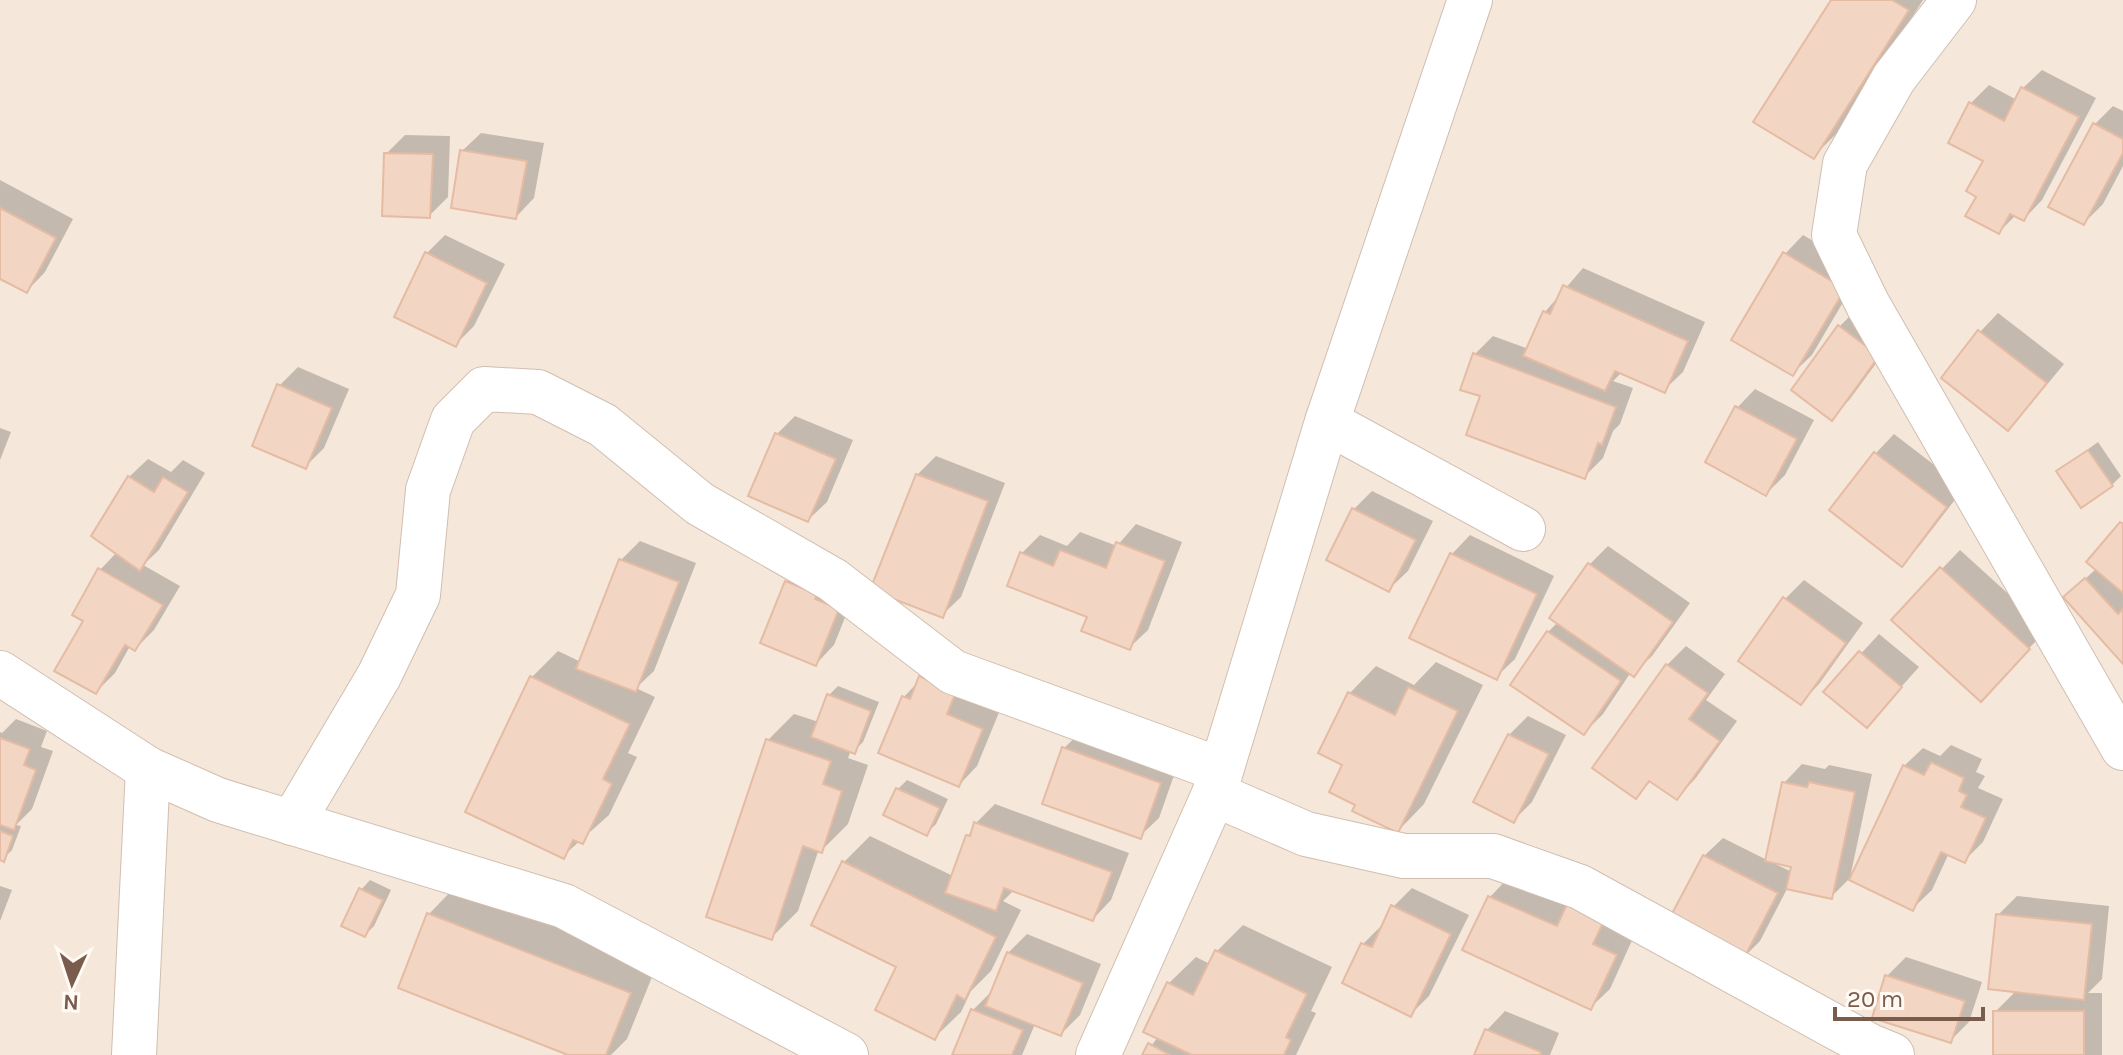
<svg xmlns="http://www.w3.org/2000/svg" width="2123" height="1055" viewBox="0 0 2123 1055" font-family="Karla,sans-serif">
	<rect width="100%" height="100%" fill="#fdf6ec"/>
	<rect fill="#f5e8da" x="0" y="0" width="2123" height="1055"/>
	<g fill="#0003" fill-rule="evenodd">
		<polygon points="1833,0 1923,0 1840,130 1813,157"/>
		<polygon points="2042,70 2096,98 2042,200 2024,219 2016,215 1999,232 1978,196 1986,160 1970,104 1989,85 2017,100 2023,88"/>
		<polygon points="2113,106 2123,111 2123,166 2103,204 2084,223 2095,124"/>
		<polygon points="481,133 544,143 534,198 516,217 462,151"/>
		<polygon points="405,135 450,136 448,197 429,216 386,154"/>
		<polygon points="0,180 73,219 45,272 27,291 0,276"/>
		<polygon points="445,235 505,264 474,326 456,344 427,253"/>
		<polygon points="1803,235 1862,270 1812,355 1793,373 1785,254"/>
		<polygon points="1583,268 1705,322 1683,372 1664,390 1622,372 1613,381 1633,388 1620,424 1613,431 1603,458 1584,477 1482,395 1475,354 1493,336 1529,349 1545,312"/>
		<polygon points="1858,308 1896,336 1850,399 1832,418 1839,327"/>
		<polygon points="1998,313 2064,364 2026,410 2008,429 1980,332"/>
		<polygon points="298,367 349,389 324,448 305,467 279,386"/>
		<polygon points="1755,389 1814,420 1785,475 1766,494 1737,408"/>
		<polygon points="795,416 853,440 827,502 808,520 776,435"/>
		<polygon points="0,428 11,432 0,460"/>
		<polygon points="1894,434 1964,488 1920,545 1902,564 1832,510 1876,453"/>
		<polygon points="2098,442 2121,476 2112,485 2058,471"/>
		<polygon points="936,456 1005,483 961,597 942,615 917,475"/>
		<polygon points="148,459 171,472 183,460 205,473 159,550 143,565 180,586 154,630 135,649 130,646 115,673 96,692 85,620 100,570 117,552 129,477"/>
		<polygon points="1372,491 1433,521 1408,571 1389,589 1354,509"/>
		<polygon points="2123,522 2123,661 2085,579 2097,568 2089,562"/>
		<polygon points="1136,524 1182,542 1148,630 1129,648 1021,554 1040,535 1067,546 1080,532 1117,546"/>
		<polygon points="1470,535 1554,576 1515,659 1496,677 1452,554"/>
		<polygon points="640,541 696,563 654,671 636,688 655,697 628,753 637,757 609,815 563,856 532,677 558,651 581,662 621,560"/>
		<polygon points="1608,546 1690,603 1652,656 1633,674 1631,672 1603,714 1584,733 1548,632 1558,622 1589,565"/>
		<polygon points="1960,550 2047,629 2000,680 1894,619"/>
		<polygon points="805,563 856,590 834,645 816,664 786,582"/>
		<polygon points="1804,580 1863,623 1819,684 1801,703 1785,599"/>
		<polygon points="1879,634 1919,667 1867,725 1826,692"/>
		<polygon points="1686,646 1725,674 1706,700 1737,721 1695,779 1677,798 1652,780 1636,796 1667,665"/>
		<polygon points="939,659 1000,710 977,766 959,785 904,697"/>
		<polygon points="1436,662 1483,685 1424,804 1398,831 1358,804 1345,764 1321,752 1350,693 1376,666 1414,685"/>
		<polygon points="838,686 879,702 863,742 854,751 851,750 848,758 868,765 848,824 822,850 819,849 798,911 772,937 768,740 794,714 819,722 829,695"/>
		<polygon points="1528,716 1566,735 1532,802 1514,820 1509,735"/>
		<polygon points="16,719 47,731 41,747 53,751 32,809 16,825 21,826 12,850 3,859 0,858 0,732 2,733"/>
		<polygon points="1083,730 1178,764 1159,818 1140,836 1064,748"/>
		<polygon points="1951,745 1982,759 1976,772 1985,776 1978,788 2003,799 1983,842 1964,861 1949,853 1932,890 1913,908 1904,766 1923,748 1940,756"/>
		<path d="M 1802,764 L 1825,769 L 1829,765 L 1872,774 L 1850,878 L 1831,897 L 1788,887 L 1760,941 L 1742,959 L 1704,856 L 1723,838 L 1767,860 L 1784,783 ZM 1771,862 L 1793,866 L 1792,872 Z"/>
		<polygon points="907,780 948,799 936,824 927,833 898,789"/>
		<polygon points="995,804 1129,853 1111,900 1093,919 1014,890 1003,901 1021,910 991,971 971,991 961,1012 934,1038 844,862 870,836 953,876 968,836 976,823"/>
		<polygon points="1508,878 1634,936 1610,989 1591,1007 1490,897"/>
		<polygon points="370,880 391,890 374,926 365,935 361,890"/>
		<polygon points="0,886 12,890 0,921"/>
		<polygon points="455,887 656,967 627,1039 611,1055 573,1055 400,986 429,914"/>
		<polygon points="1412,888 1469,915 1429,996 1411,1014 1344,983 1363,944 1382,925 1384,926 1393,907"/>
		<polygon points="2017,896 2109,906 2102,979 2088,993 2102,993 2102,1055 1995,1055 1995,1012 2016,991 1998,915"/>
		<polygon points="1243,925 1332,967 1311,1011 1316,1013 1296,1055 1144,1055 1158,1037 1146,1031 1169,983 1196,957 1210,964 1216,952"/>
		<polygon points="1027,934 1101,964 1080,1015 1061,1034 1035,1024 1022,1055 954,1055 973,1010 991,992 1008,953"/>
		<polygon points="1906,957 1982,982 1969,1022 1951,1040 1887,976"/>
		<polygon points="1505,1011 1559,1033 1550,1055 1476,1055 1487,1030"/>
	</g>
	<g fill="#f3d5c3" stroke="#e6bba3" stroke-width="2">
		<polygon points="1831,0 1892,0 1909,10 1814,159 1753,122"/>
		<polygon points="2021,87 2079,117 2024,221 2010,214 1999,234 1965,216 1976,197 1966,191 1983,161 1948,143 1969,102 2004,121"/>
		<polygon points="2093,123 2123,139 2123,153 2084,225 2048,207"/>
		<polygon points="460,150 527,161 516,219 451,208"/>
		<polygon points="384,153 433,154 430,218 382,216"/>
		<polygon points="0,208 56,238 27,293 0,279"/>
		<polygon points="425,252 487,283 456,347 394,317"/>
		<polygon points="1783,252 1845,289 1793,376 1731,340"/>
		<polygon points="1563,285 1688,341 1665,393 1615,371 1605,391 1523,356 1543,311 1550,314"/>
		<polygon points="1838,325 1879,356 1832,421 1791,390"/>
		<polygon points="1978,330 2047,383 2008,431 1941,378"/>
		<polygon points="1473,353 1616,407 1602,445 1598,443 1585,479 1466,435 1480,396 1460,390"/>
		<polygon points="277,384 332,408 306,469 252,446"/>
		<polygon points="1735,406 1797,439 1766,496 1705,462"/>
		<polygon points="775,433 836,459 808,522 748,496"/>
		<polygon points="2088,450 2113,486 2081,508 2056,471"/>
		<polygon points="1874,452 1947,507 1902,567 1829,510"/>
		<polygon points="916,474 988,501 943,618 870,590"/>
		<polygon points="128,476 154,492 163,477 188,492 140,571 91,536"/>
		<polygon points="1352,508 1416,540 1389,592 1326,560"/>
		<polygon points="2120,522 2123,524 2123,593 2086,562"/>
		<polygon points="1116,542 1165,561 1130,650 1081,631 1087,617 1007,586 1020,552 1053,566 1060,550 1106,568"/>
		<polygon points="1450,553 1537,594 1497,680 1409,638"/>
		<polygon points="619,559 679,582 636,692 576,669"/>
		<polygon points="1588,563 1673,622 1634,677 1549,618"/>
		<polygon points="1940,567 2030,649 1981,702 1891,620"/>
		<polygon points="98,568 163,605 135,651 125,645 96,694 54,671 83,621 72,615"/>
		<polygon points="2085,578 2118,614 2123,609 2123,664 2063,597"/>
		<polygon points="785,581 817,594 815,599 839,609 816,666 760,643"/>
		<polygon points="1783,597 1846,643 1801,705 1738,661"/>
		<polygon points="1547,631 1621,681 1584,735 1510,685"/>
		<polygon points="1859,651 1902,687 1867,728 1823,692"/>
		<polygon points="1666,664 1708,693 1689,719 1720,741 1677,800 1649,781 1636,799 1592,768"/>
		<polygon points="530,676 630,724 603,779 612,784 583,844 573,840 564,859 465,812"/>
		<polygon points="919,676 956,692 947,714 983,729 959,787 878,753 902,696 910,699"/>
		<polygon points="1408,687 1458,711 1398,833 1352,811 1355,805 1329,792 1342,765 1318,753 1348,692 1395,715"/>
		<polygon points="827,694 871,711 855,754 811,737"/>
		<polygon points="1508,734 1549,754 1514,823 1473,802"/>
		<polygon points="0,738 30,749 24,765 36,770 14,830 0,825"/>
		<polygon points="766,739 831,761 823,784 842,791 822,853 803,846 772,940 706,917"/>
		<polygon points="1062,747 1161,783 1141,839 1042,804"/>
		<polygon points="1931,762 1964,778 1959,791 1967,795 1961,807 1986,818 1965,863 1941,852 1913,911 1849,880 1903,765 1924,775"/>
		<polygon points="1782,782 1807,787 1809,782 1855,792 1832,899 1786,889 1791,867 1765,861"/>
		<polygon points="896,788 940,808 927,836 883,815"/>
		<polygon points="974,822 1112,872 1093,921 1004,888 996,911 945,893 966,835 970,836"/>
		<polygon points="0,831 13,836 4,862 0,860"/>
		<polygon points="1703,855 1778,893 1742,962 1667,923"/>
		<polygon points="842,861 996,937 965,1000 957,995 935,1040 875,1010 896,967 811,925"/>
		<polygon points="359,888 383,900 365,937 341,926"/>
		<polygon points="1488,896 1557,926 1567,904 1604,921 1593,944 1617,955 1591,1010 1462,950"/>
		<polygon points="1391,905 1451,934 1411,1017 1342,983 1361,943 1372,947"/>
		<polygon points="427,913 631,993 606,1055 568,1055 398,988"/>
		<polygon points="1996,914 2092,924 2084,1000 1988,989"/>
		<polygon points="1215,950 1307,994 1286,1037 1291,1040 1284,1055 1192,1055 1143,1032 1167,982 1193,995"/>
		<polygon points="1007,952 1083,983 1061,1036 985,1006"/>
		<polygon points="1885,975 1965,1001 1951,1043 1872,1018"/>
		<polygon points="971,1009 1023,1030 1012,1055 952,1055"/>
		<rect x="1993" y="1011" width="91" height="44"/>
		<polygon points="1485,1029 1541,1052 1540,1055 1474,1055"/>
		<polygon points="1148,1043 1170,1055 1142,1055"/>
	</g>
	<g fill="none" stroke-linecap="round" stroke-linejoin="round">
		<defs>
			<g id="minor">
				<polyline points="1954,0 1894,78 1845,164 1834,235 1868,305 2123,748"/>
				<polyline points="1327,422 1523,529"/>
				<polyline points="0,673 148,769 218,800 564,906 846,1055"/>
				<polyline points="1214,794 1306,834 1404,856 1493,856 1580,887 1870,1046 1892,1055"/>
				<polyline points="292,823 379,676 418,595 428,490 453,420 484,389 538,392 603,425 700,504 833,580 953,672 1221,770"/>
				<polyline points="134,1055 148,769"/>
				<polyline points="1098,1055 1214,794 1327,422 1470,0"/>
			</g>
		</defs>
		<use href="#minor" stroke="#d1beb0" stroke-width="46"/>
		<use href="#minor" stroke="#fff" stroke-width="44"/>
	</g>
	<g transform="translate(72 983) rotate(183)" stroke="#fffaf3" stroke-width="6" paint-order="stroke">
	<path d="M0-6L14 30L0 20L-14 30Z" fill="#7a5c4d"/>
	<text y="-12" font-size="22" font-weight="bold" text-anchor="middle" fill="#7a5c4d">N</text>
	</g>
	<path d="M1835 1007v12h148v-12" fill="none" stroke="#7a5c4d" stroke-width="4"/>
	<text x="1847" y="1007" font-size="24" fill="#7a5c4d" stroke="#fffaf3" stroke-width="6" paint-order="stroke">20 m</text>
</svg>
